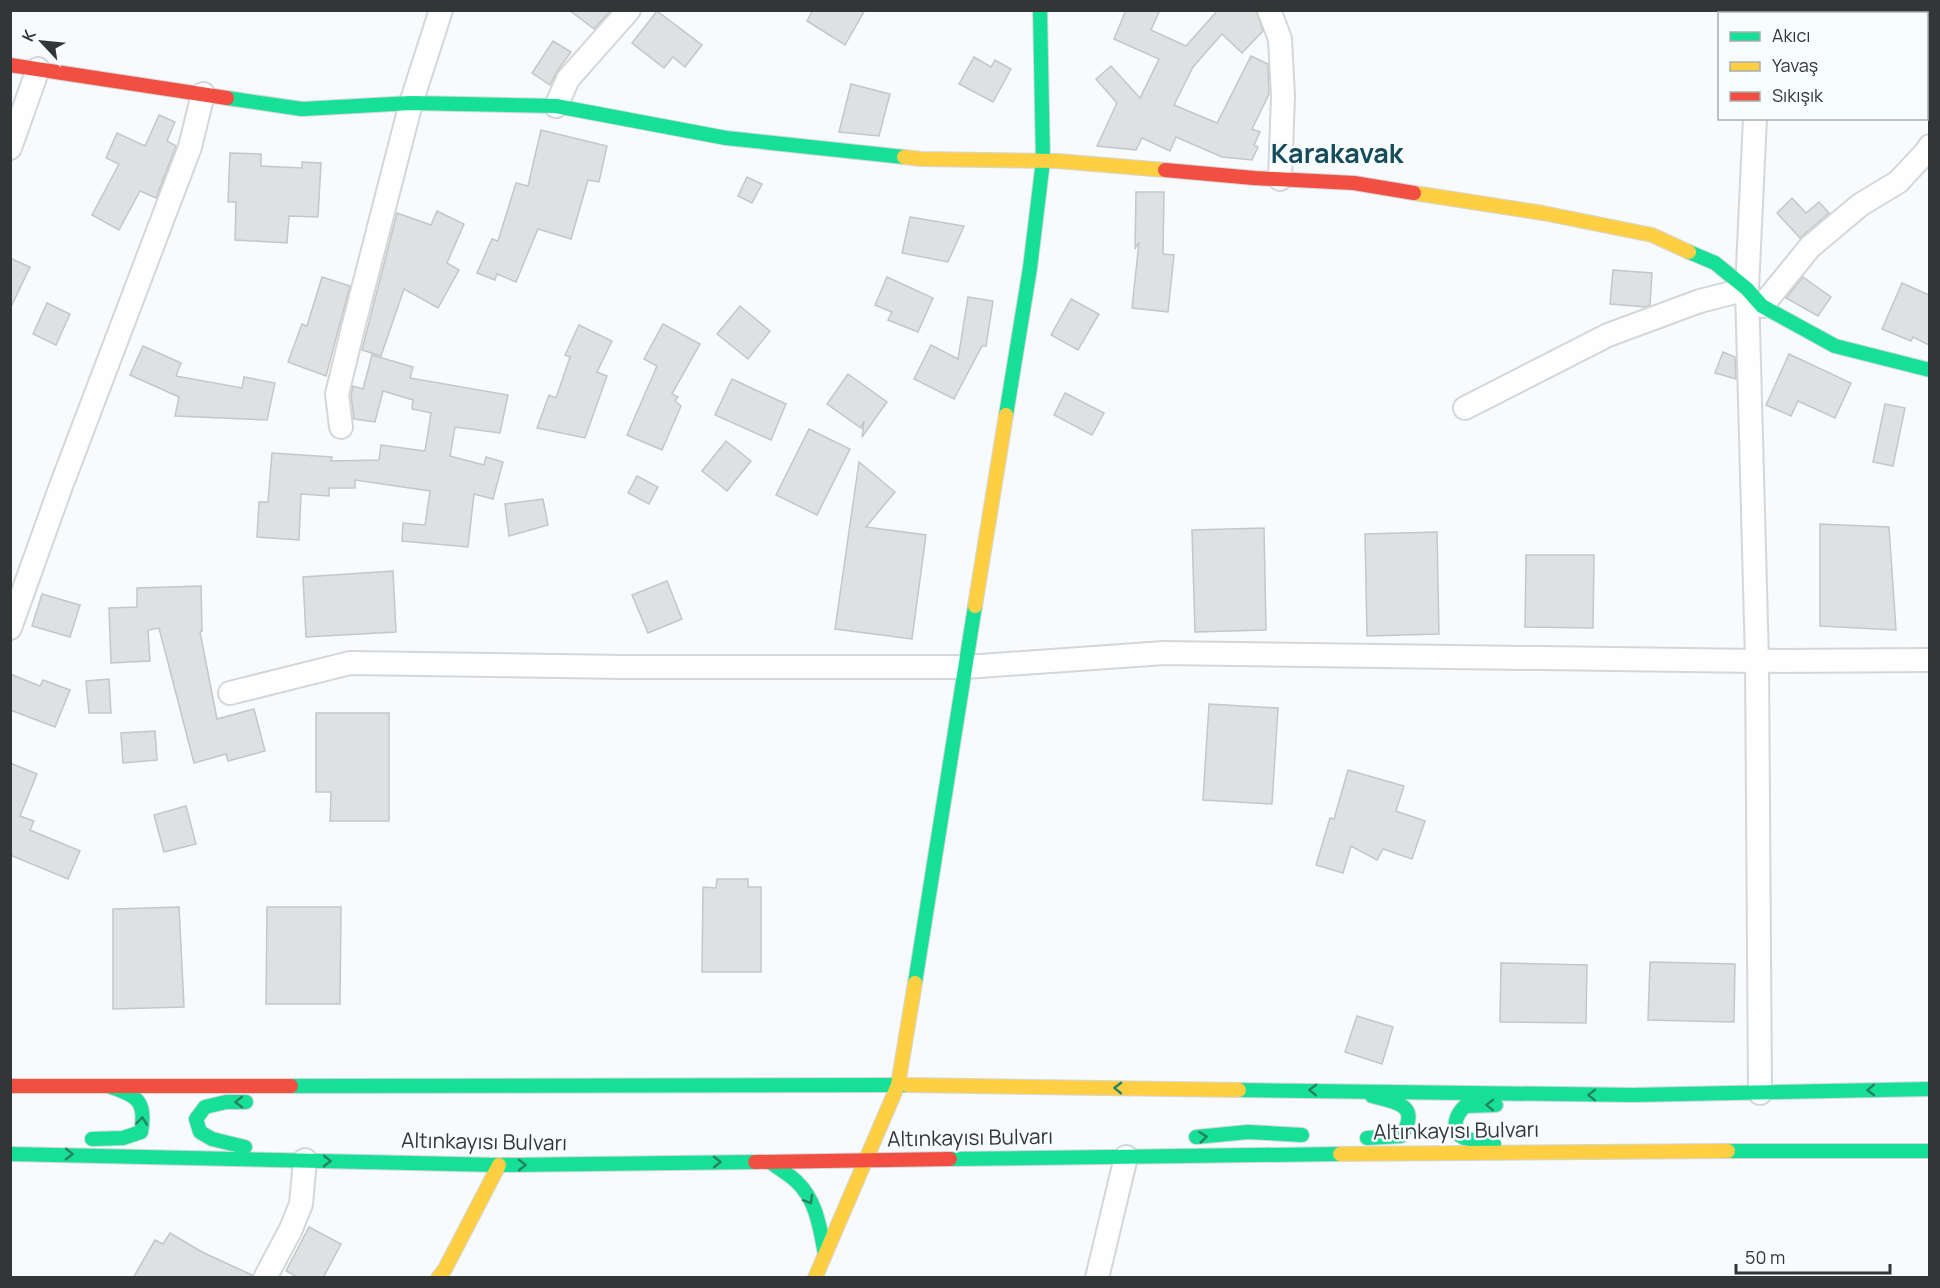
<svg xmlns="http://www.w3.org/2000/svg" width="1940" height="1288" viewBox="0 0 1940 1288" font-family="Manrope,sans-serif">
	<rect width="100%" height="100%" fill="#f8fbfd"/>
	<g fill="#dee1e2" stroke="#c4c6c7" stroke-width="1.5">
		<polygon points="569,10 611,10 594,29"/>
		<polygon points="813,10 865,10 845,45 807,21"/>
		<polygon points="1126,10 1160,10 1151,30 1186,46 1218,10 1256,10 1263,31 1242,53 1222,34 1193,67 1174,105 1217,123 1251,56 1268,64 1269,94 1252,129 1260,132 1254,145 1258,147 1252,160 1222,157 1176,137 1170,151 1142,138 1136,150 1097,146 1117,103 1096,79 1111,66 1140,98 1159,59 1114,39"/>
		<polygon points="657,11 702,45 685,67 673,57 664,68 632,43"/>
		<polygon points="553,41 571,52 558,70 550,85 532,73"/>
		<polygon points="974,57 991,67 995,60 1011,69 993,102 959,84"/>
		<polygon points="851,84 890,94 879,136 839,132"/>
		<polygon points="159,115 175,122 167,141 176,146 156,198 140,191 119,230 92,215 119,164 106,158 117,133 145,146"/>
		<polygon points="541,130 607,146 599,182 588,180 571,239 538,229 516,282 497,274 495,280 477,273 492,239 498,241 516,183 528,186"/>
		<polygon points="230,153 261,154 261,166 302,168 302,162 321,163 318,217 289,216 287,243 235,240 236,202 228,202"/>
		<polygon points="747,177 762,184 752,203 738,196"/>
		<polygon points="1136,192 1164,192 1163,254 1174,255 1168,312 1132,308 1139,242 1135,249"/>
		<polygon points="1792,198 1806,213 1819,202 1829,213 1800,238 1777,213"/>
		<polygon points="437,211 464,224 447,263 459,270 438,308 404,289 381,356 362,350 397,213 431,225"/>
		<polygon points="910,217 964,226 948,262 902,253"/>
		<polygon points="10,258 30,267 10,309"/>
		<polygon points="1613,270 1652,273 1650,305 1646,307 1610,304"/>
		<polygon points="322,277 350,286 326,376 288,362 302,324 307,326"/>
		<polygon points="887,277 933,298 918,332 888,320 892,312 875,305"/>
		<polygon points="1803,277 1831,297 1818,316 1786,298"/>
		<polygon points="1902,283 1929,295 1929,345 1913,337 1911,341 1882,329"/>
		<polygon points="968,297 993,301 986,346 982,346 954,399 914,379 931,345 958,359"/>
		<polygon points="1071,299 1099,314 1078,350 1051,335"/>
		<polygon points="47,303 70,314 56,345 33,334"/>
		<polygon points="740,306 770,331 748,359 717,334"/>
		<polygon points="663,324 700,344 672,394 678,397 675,401 681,406 662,450 627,435 657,366 644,359"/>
		<polygon points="579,325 612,341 597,372 607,376 585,438 537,428 549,395 556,398 570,357 565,355"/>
		<polygon points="143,346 181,363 176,376 242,388 244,377 275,383 267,420 175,416 179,397 130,375"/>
		<polygon points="1723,352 1735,357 1736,379 1715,373"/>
		<polygon points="1789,354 1851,383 1835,418 1798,401 1791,416 1766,405"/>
		<polygon points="372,355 413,367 410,378 508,395 500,433 455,427 450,456 484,465 486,457 503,462 493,499 474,494 468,547 402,541 403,523 425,525 430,491 355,480 355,488 329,488 329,496 301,494 299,540 257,537 259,502 268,502 272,453 332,457 331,461 379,460 381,445 425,451 431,413 412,409 413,400 383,391 375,422 354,419 351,395 353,386 363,389"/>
		<polygon points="848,374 887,402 862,437 864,421 861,428 827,404"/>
		<polygon points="732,379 786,404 771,440 715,415"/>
		<polygon points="1065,393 1104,413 1092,435 1054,415"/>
		<polygon points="1885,404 1905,408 1893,466 1873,462"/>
		<polygon points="809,429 850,449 817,515 776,495"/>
		<polygon points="726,441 751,461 727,491 702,471"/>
		<polygon points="859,462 895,492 866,527 926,535 912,639 835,629"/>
		<polygon points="637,476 658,487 649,504 628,493"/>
		<polygon points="543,499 548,525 509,536 505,504"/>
		<polygon points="1820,524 1889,527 1896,630 1820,626"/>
		<polygon points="1264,528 1266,630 1195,632 1192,530"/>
		<polygon points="1437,532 1439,634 1367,636 1365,534"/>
		<polygon points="1526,555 1594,555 1593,628 1525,627"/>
		<polygon points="393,571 396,632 306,637 303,577"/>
		<polygon points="667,581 682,619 648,633 632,595"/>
		<polygon points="201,586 202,631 200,632 217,719 254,709 265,751 228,761 226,754 194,763 159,628 148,630 150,661 111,663 109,608 137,607 137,588"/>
		<polygon points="42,594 80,605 70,637 32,626"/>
		<polygon points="10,674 40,686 43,680 70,690 55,727 10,710"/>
		<polygon points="109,679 111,713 89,713 86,681"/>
		<polygon points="1209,704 1278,708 1272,804 1203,800"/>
		<polygon points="316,713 389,713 389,821 330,821 331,792 316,792"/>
		<polygon points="155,731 157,760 123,763 121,733"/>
		<polygon points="10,763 37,774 20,816 34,821 30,830 80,851 68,879 10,855"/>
		<polygon points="1348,770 1404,786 1396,811 1425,821 1412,859 1383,849 1377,860 1351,846 1343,873 1316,865 1330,818 1334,819"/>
		<polygon points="186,806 196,844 164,852 154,815"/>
		<polygon points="717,879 748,879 748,887 761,887 761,972 702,972 703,887 716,888"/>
		<polygon points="179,907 184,1007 113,1009 113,909"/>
		<polygon points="267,907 341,907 340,1004 266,1004"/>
		<polygon points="1650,962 1735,964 1734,1022 1648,1020"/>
		<polygon points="1501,963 1587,965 1586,1023 1500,1022"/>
		<polygon points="1357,1016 1393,1027 1382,1064 1345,1052"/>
		<polygon points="309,1227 341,1244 323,1278 299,1278 286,1271"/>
		<polygon points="170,1233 202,1252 252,1275 252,1278 133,1278 155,1240 163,1244"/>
	</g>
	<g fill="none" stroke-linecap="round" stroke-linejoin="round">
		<defs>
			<g id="street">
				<polyline points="1269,10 1280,39 1283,96 1280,179"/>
				<polyline points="1760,14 1760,10"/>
				<polyline points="556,106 568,79 629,10"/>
				<polyline points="1755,118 1747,289 1757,661 1760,1093"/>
				<polyline points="10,148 38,69"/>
				<polyline points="1762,306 1810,247 1860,205 1898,182 1926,152 1930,146"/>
				<polyline points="1465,408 1608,335 1700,301 1747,289"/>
				<polyline points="341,427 337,394 354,324 411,103 441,10"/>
				<polyline points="10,628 61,486 190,147 203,94"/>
				<polyline points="230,693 350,663 623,667 966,667 1164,653 1757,661 1930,660"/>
				<polyline points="265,1278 291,1229 301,1204 305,1160"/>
				<polyline points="1097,1278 1126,1157"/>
			</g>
			<g id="fast">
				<polyline points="227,98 302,109 411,103 556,106 726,138 904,157"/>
				<polyline points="1689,252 1715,263 1747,289 1762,306 1835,346 1930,370"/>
				<polyline points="1006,415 1030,268 1043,161 1040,10"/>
				<polyline points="915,983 975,606"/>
				<polyline points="291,1086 907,1085"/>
				<polyline points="1239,1090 1633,1095 1930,1089"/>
				<polyline points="1196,1137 1248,1132 1302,1135"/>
				<path d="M 1367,1138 L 1401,1136 C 1421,1106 1398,1102 1372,1096"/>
				<path d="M 92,1139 L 123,1138 L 141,1132 C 147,1100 136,1095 108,1086"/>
				<path d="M 1494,1144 L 1464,1138 L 1456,1133 C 1454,1121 1457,1114 1465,1106 L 1496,1105"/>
				<polyline points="245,1147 212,1139 200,1132 196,1119 205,1107 226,1102 246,1102"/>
				<polyline points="1728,1151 1930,1151"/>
				<polyline points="10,1154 499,1165 755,1162"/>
				<polyline points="950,1159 1340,1154"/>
				<path d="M 770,1162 C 779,1169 789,1174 797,1182 C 817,1201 820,1229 825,1254"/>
			</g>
			<g id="slow">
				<polyline points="904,157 921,159 1057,161 1165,170"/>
				<polyline points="1414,193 1543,213 1652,235 1689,252"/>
				<polyline points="975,606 1006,415"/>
				<polyline points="907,1085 1239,1090"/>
				<polyline points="1340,1154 1728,1151"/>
				<polyline points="438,1278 445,1269 499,1165"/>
				<polyline points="815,1278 898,1085 915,983"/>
			</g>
			<g id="jam">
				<polyline points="10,65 227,98"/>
				<polyline points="1165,170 1254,178 1354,183 1414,193"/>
				<polyline points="10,1086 291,1086"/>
				<polyline points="755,1162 950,1159"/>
			</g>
		</defs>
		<use href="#street" stroke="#d4d6d8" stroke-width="26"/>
		<use href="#fast" stroke="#d4d6d8" stroke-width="16"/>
		<use href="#slow" stroke="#d4d6d8" stroke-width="16"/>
		<use href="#jam" stroke="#d4d6d8" stroke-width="16"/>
		<use href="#street" stroke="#fefeff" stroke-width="22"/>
		<use href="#fast" stroke="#16e098" stroke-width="14"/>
		<use href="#slow" stroke="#ffcf43" stroke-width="14"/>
		<use href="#jam" stroke="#f24e42" stroke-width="14"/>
	</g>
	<defs><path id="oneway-chevron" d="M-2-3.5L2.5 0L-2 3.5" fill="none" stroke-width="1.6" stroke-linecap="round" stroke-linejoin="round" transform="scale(1.5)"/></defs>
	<g stroke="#268263">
		<use href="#oneway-chevron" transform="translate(1118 1088) rotate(-179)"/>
		<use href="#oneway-chevron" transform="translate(1313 1090) rotate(-179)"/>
		<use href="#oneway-chevron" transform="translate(1871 1090) rotate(179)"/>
		<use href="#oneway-chevron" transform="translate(1592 1095) rotate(-179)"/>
		<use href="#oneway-chevron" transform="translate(239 1102) rotate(179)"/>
		<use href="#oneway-chevron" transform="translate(1490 1105) rotate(-179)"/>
		<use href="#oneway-chevron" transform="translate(142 1121) rotate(-84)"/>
		<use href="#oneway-chevron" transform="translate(1203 1137) rotate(-6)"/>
		<use href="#oneway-chevron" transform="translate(69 1154) rotate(1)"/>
		<use href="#oneway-chevron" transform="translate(327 1161) rotate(1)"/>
		<use href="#oneway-chevron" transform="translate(717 1162) rotate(-1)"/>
		<use href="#oneway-chevron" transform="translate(522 1165) rotate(-1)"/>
		<use href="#oneway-chevron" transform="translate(809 1200) rotate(59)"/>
	</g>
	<g text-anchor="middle" stroke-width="5" stroke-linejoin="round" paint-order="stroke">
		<g font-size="21" fill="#333637" stroke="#f7fcfe">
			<text transform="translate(1456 1131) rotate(-1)" y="7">Altınkayısı Bulvarı</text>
			<text transform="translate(970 1138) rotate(-1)" y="7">Altınkayısı Bulvarı</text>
			<text transform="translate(484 1142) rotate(1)" y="7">Altınkayısı Bulvarı</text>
		</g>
		<g font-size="27" font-weight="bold" fill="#164b5a" stroke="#f7fcfe">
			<text x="1337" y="163">Karakavak</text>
		</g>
	</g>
	<rect width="1940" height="1288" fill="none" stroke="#333637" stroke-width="24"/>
	<rect x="1718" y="12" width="210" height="108" fill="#f7fcfe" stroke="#a9adae" stroke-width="1.5"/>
	<rect x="1730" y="32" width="30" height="9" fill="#16e098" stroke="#a9adae" stroke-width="1.5"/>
	<text x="1772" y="42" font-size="18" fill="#333637">Akıcı</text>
	<rect x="1730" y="62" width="30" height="9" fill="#ffcf43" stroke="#a9adae" stroke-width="1.5"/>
	<text x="1772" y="72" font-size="18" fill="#333637">Yavaş</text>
	<rect x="1730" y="92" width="30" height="9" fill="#f24e42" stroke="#a9adae" stroke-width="1.5"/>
	<text x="1772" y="102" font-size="18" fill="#333637">Sıkışık</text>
	<g transform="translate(42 42) rotate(296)" stroke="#f7fcfe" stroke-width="4.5" paint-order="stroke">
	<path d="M0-4.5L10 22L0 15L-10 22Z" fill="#333637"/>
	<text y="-9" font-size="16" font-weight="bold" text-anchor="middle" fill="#333637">K</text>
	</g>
	<path d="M1736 1264v9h154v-9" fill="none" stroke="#333637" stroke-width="3"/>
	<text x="1745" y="1264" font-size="18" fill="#333637" stroke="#f7fcfe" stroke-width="4.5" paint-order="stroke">50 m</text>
</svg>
